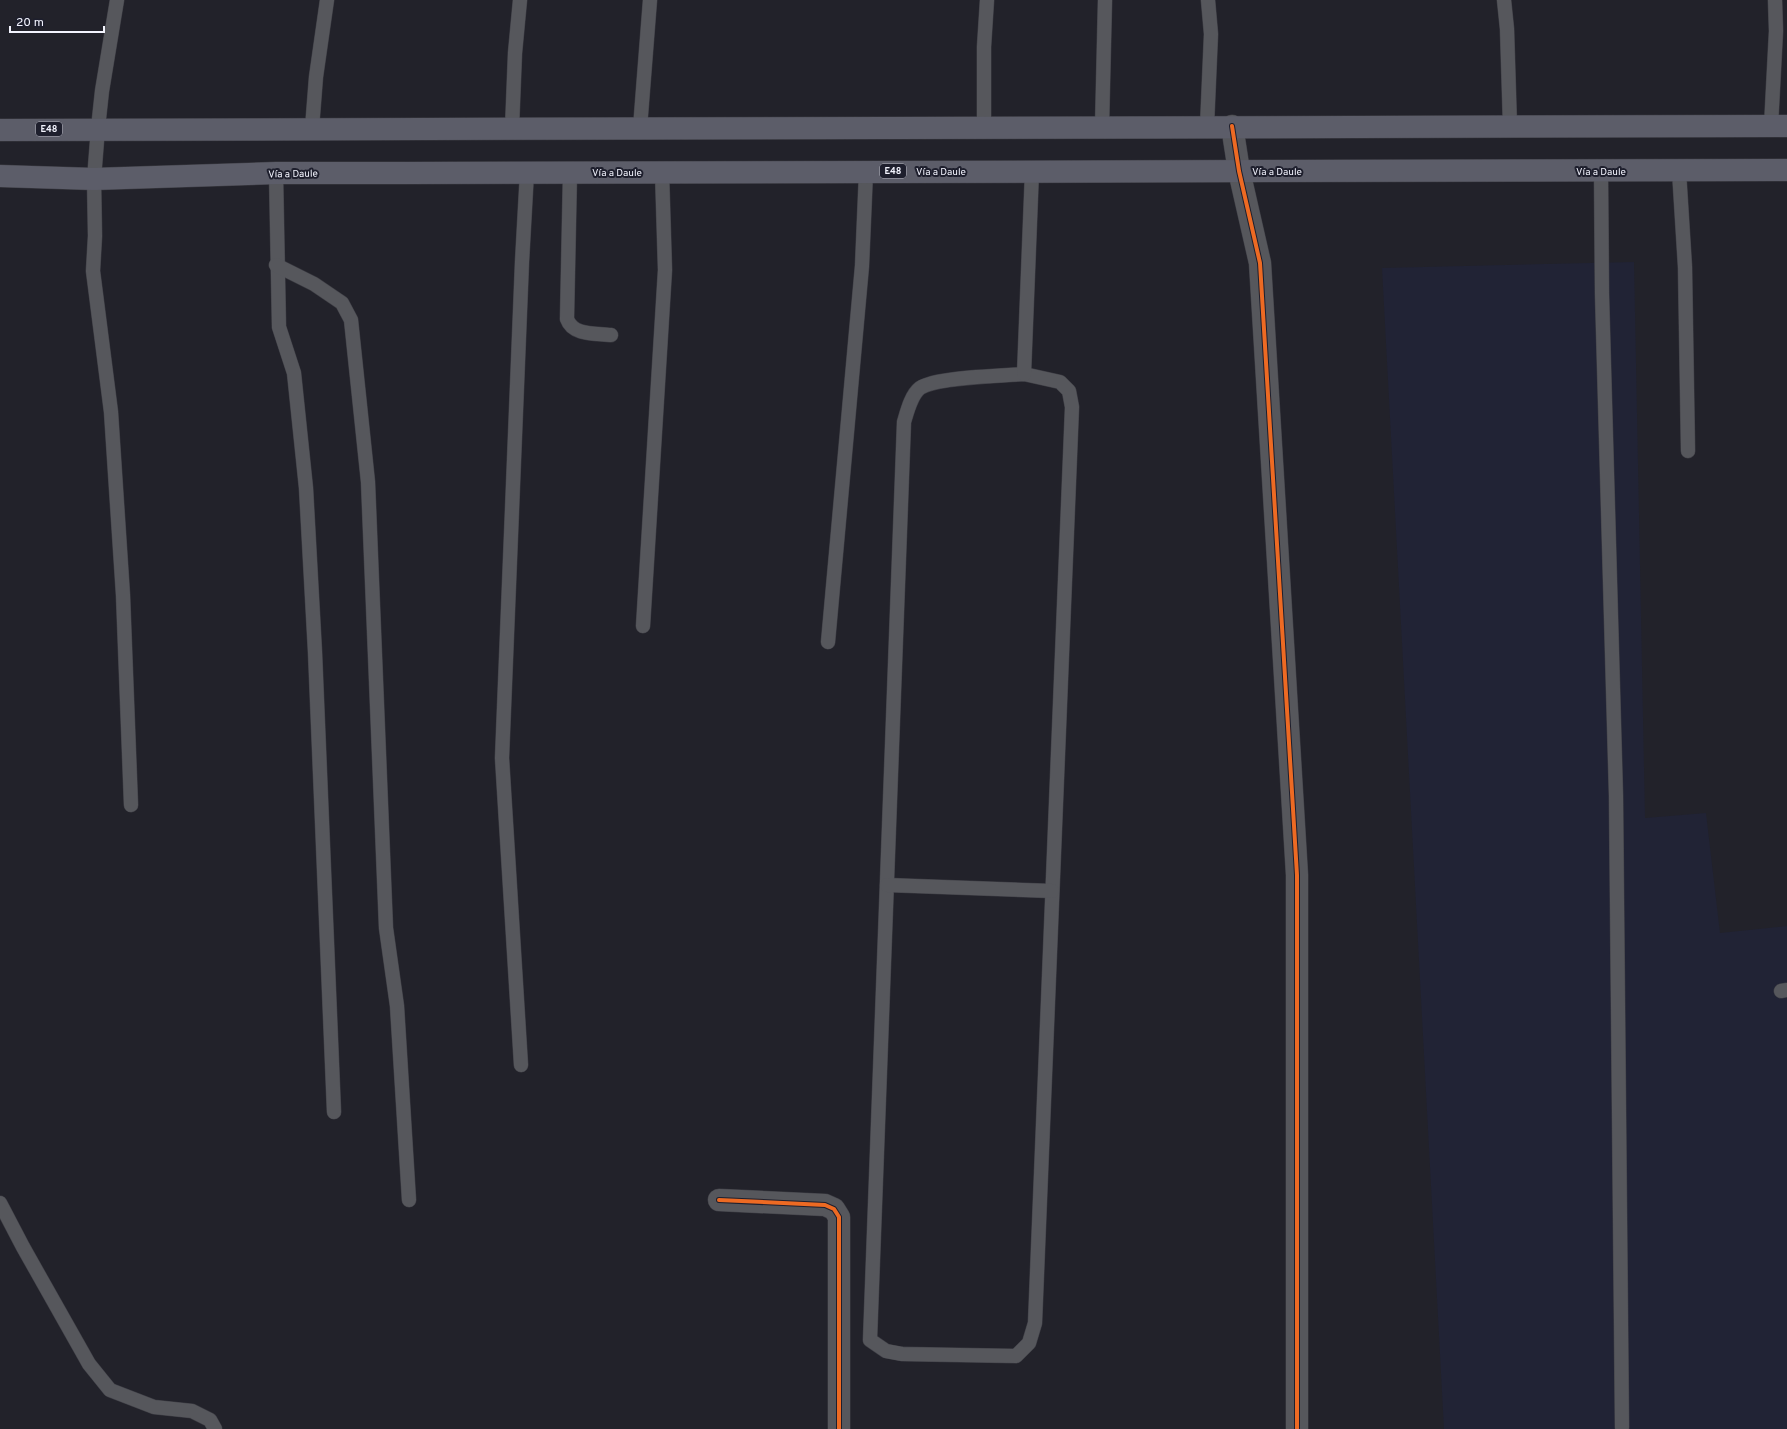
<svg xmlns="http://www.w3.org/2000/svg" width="1787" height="1429" viewBox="0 0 1787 1429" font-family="Overpass,sans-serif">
	<rect width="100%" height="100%" fill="#22222a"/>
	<polygon fill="#212335" points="1634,262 1645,818 1706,813 1720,933 1787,926 1787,1429 1444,1429 1382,268"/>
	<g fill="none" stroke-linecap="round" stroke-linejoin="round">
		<defs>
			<g id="service">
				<polyline points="117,0 102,91 98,128 94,179 95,236 93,271 111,412 123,595 131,805"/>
				<polyline points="1504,0 1507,29 1510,126"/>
				<polyline points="1207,126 1211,34 1208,0"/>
				<polyline points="1771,126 1776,31 1775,0"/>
				<polyline points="984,127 984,47 987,0"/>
				<polyline points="1102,127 1105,0"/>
				<polyline points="312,128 316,77 327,0"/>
				<polyline points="512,128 515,53 520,0"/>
				<polyline points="640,128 650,0"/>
				<polyline points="1601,171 1602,294 1616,796 1622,1427"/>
				<polyline points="1679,171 1685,267 1688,451"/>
				<polyline points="276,173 279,327 294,373 306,488 315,652 334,1112"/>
				<path d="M 570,173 L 567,319 C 573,336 596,333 611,335"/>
				<polyline points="276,265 314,284 342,303 351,320 368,482 386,928 397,1006 409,1200"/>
				<path d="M 1024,374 L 1060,382 L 1069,391 L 1072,407 L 1035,1323 L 1029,1343 L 1016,1356 L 902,1354 L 886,1351 L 870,1340 L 904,422 C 907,412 911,395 920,388 C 936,377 1001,376 1024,374 Z"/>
				<polyline points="1024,374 1032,171"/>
				<polyline points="643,626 665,270 662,172"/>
				<polyline points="828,642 862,266 866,172"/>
				<polyline points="887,885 1052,891"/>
				<polyline points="1781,991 1787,990"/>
				<polyline points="521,1065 502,758 522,262 527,172"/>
				<polyline points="0,1203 23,1247 89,1364 110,1390 154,1407 192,1411 210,1420 215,1429"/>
			</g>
			<g id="minor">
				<polyline points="1232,126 1239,171 1260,263 1297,875 1297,1429"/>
				<polyline points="719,1200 825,1205 834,1209 839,1217 839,1429"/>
			</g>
			<g id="trunk">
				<polyline points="0,130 1787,126"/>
				<polyline points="0,176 94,179 276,173 404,173 1787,170"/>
			</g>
		</defs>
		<use href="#service" stroke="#3e3e45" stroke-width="15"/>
		<use href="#minor" stroke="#3e3e45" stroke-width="23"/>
		<use href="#trunk" stroke="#3e3e45" stroke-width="23"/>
		<use href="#service" stroke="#56575c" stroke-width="14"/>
		<use href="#minor" stroke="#56575c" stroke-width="22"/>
		<use href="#trunk" stroke="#5c5d69" stroke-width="22"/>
		<defs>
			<g id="cycleway">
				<polyline points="1232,126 1239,171 1260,263 1297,875 1297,1429"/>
				<polyline points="719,1200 825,1205 834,1209 839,1217 839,1429"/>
			</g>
		</defs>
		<use href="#cycleway" stroke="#1e1f2d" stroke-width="6"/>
		<use href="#cycleway" stroke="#ed6a23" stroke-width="4"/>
	</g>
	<g text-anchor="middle" stroke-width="4" stroke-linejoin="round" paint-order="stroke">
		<g fill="#1e1f2d" stroke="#b3b4bf" stroke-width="1">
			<rect x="36" y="122" width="26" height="14" rx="3"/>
			<rect x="880" y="164" width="26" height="14" rx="3"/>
		</g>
		<g font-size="9" font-weight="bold" fill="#f3f4fe">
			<text x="49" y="132">E48</text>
			<text x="893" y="174">E48</text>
		</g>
		<g font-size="10" fill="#f3f4fe" stroke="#1e1f2d">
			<text x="941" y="175">Vía a Daule</text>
			<text x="1277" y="175">Vía a Daule</text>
			<text x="1601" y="175">Vía a Daule</text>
			<text x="617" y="176">Vía a Daule</text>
			<text transform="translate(293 173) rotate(-1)" y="4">Vía a Daule</text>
		</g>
	</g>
	<path d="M10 26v6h94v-6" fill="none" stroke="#f3f4fe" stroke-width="2"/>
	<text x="16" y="26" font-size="12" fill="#f3f4fe" stroke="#1e1f2d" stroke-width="3" paint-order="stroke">20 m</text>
</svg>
